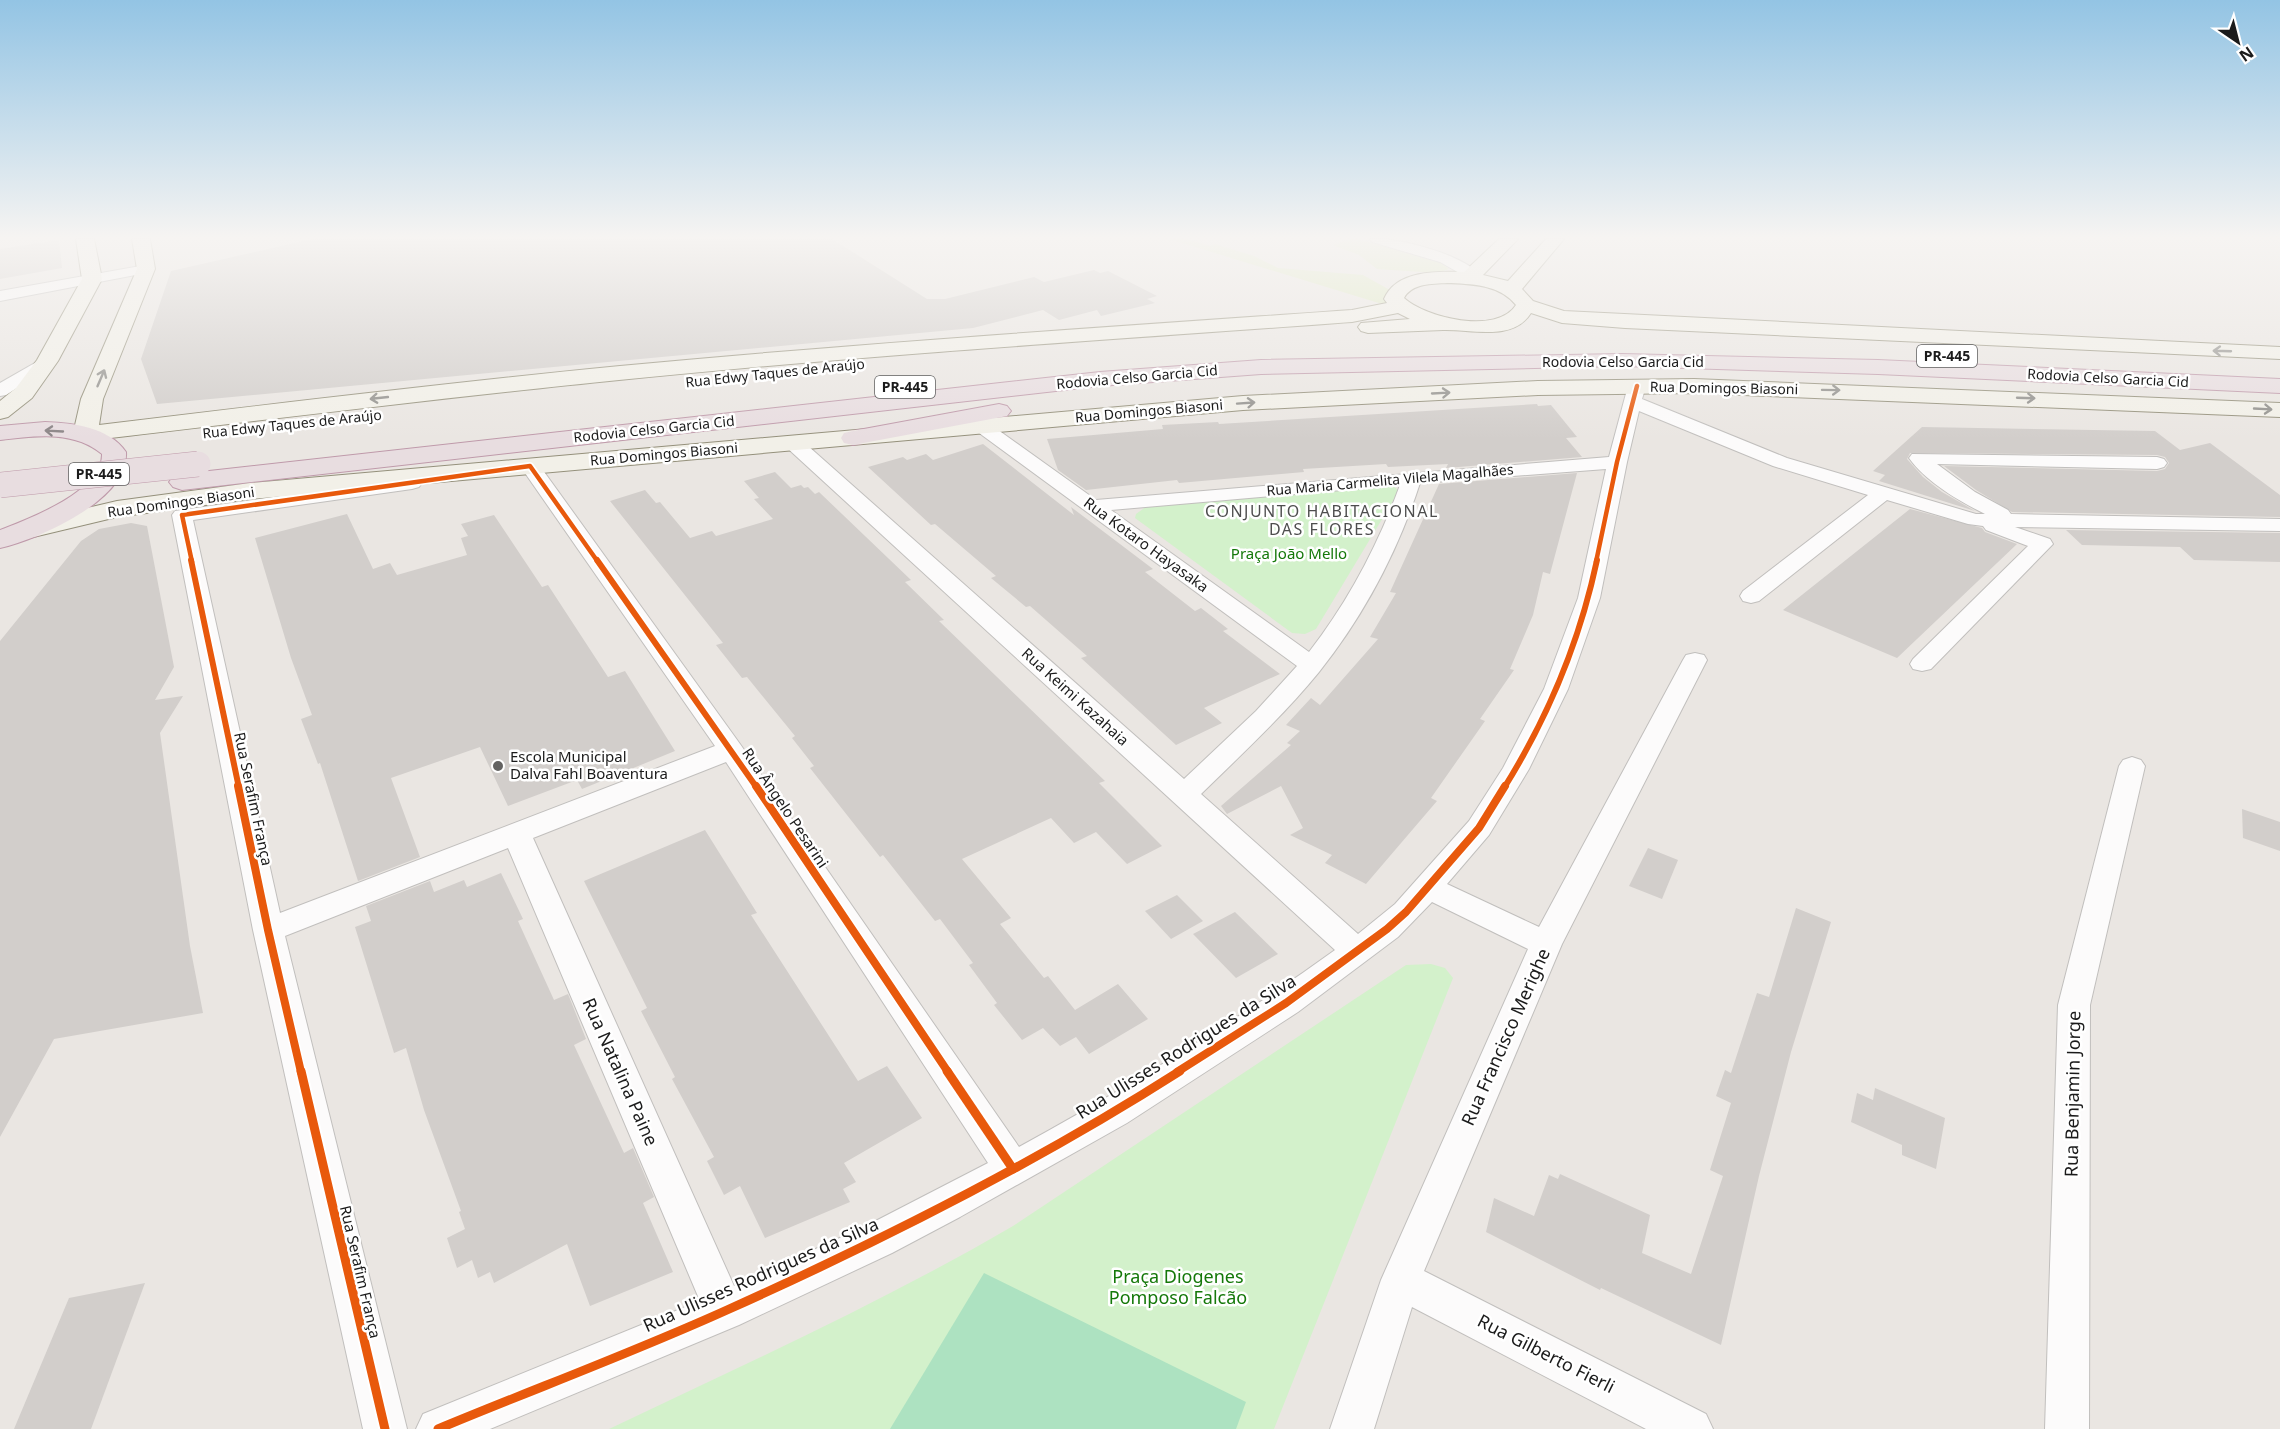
<svg xmlns="http://www.w3.org/2000/svg" width="2280" height="1429" viewBox="0 0 2280 1429" font-family="'Noto Sans',sans-serif">
	<rect width="100%" height="100%" fill="#eae6e2"/>
	<g fill="#dde8bf">
		<polygon points="1169,239 1186,239 1210,246 1215,244 1254,256 1278,268 1363,275 1406,299 1405,301 1382,304"/>
		<polygon points="1349,239 1358,239 1441,263 1449,269 1437,273 1377,269 1359,255 1333,245"/>
	</g>
	<g fill="#d3f1cb">
		<polygon points="1390,483 1399,491 1316,629 1305,634 1292,633 1135,518 1136,514 1147,506"/>
		<path d="M 1431,964 L 1445,968 L 1453,978 L 1274,1429 L 609,1429 C 745,1364 883,1302 1013,1226 L 1406,965 Z"/>
	</g>
	<polygon fill="#ade2c1" points="984,1273 1246,1402 1236,1429 890,1429"/>
	<g fill="#d2cecb">
		<polygon points="312,239 832,239 927,299 945,299 1034,277 1044,282 1094,270 1100,273 1108,271 1157,296 1147,299 1155,303 1101,316 1097,310 1059,320 1043,310 973,328 157,404 141,359 171,271"/>
		<polygon points="59,240 62,268 0,279 0,249"/>
		<polygon points="1537,404 1538,406 1551,405 1577,437 1566,438 1582,457 1446,468 1448,464 1388,467 1386,464 1303,469 1304,472 1179,483 1177,480 1086,490 1058,470 1047,439 1163,429 1162,425 1218,422 1219,424"/>
		<polygon points="1922,427 2155,431 2180,450 2210,443 2280,495 2280,517 2012,512 1976,490 1944,466 2157,471 2165,469 2169,463 2165,457 2157,455 1910,453 1907,459 1923,477 1942,492 1975,511 1879,481 1885,475 1873,471"/>
		<polygon points="983,444 1074,515 1071,507 1153,569 1145,572 1195,611 1201,608 1228,629 1223,631 1280,674 1204,708 1222,723 1176,745 1081,658 1087,656 1030,606 1026,607 991,578 996,576 935,524 931,525 868,467 903,457 907,460 926,454 933,460"/>
		<polygon points="775,472 791,488 801,485 804,488 808,487 815,494 819,492 911,580 905,582 944,620 939,621 1105,781 1099,783 1162,846 1127,864 1096,832 1074,843 1051,818 962,859 1011,918 1000,924 1044,978 1048,976 1075,1010 1118,984 1148,1019 1089,1054 1076,1037 1060,1046 1043,1028 1022,1040 994,1005 997,1003 969,965 973,963 940,919 935,921 883,855 880,857 810,768 814,766 792,738 795,736 747,677 742,678 716,645 723,643 610,501 645,490 656,503 660,502 690,538 712,531 716,536 773,519 754,499 759,498 744,481"/>
		<polygon points="1577,473 1550,574 1543,572 1533,615 1510,669 1514,670 1480,719 1485,721 1431,798 1437,801 1366,884 1325,863 1332,855 1290,835 1303,828 1281,786 1227,814 1221,806 1291,745 1287,743 1300,731 1286,725 1311,698 1320,705 1378,639 1370,637 1396,593 1390,592 1439,484"/>
		<polygon points="1910,509 1982,528 1985,532 2017,544 1897,658 1783,610"/>
		<polygon points="347,514 373,569 390,563 397,575 467,555 461,538 468,536 461,524 494,515 542,587 548,585 608,677 625,671 675,751 582,789 577,780 508,806 480,747 391,778 420,857 358,881 320,763 318,764 301,719 312,715 291,658 255,538"/>
		<polygon points="131,523 147,526 174,667 155,700 183,696 160,733 190,946 203,1013 54,1039 0,1137 0,641 81,541 99,529"/>
		<polygon points="2066,530 2280,533 2280,562 2194,560 2180,547 2082,545"/>
		<polygon points="2242,809 2280,822 2280,851 2243,838"/>
		<polygon points="705,830 757,913 751,915 858,1081 887,1066 922,1118 844,1163 856,1182 843,1189 850,1202 765,1238 740,1186 724,1195 707,1161 714,1157 672,1079 675,1077 641,1011 647,1008 584,881"/>
		<polygon points="1648,848 1678,860 1662,899 1629,886"/>
		<polygon points="501,873 523,919 518,921 554,1000 568,994 586,1039 574,1045 624,1153 633,1148 654,1197 643,1203 673,1272 590,1306 567,1244 494,1283 490,1272 478,1278 472,1260 457,1268 447,1238 465,1229 459,1212 461,1211 424,1110 406,1048 394,1053 355,927 371,921 366,906 430,881 434,892 464,880 467,887"/>
		<polygon points="1177,895 1203,921 1171,939 1145,911"/>
		<polygon points="1796,908 1831,922 1791,1052 1759,1176 1721,1345 1601,1288 1600,1290 1486,1232 1494,1198 1534,1216 1549,1175 1558,1179 1560,1174 1650,1215 1642,1253 1691,1274 1723,1176 1710,1170 1731,1103 1716,1096 1725,1070 1731,1073 1757,993 1769,997"/>
		<polygon points="1235,912 1278,954 1236,978 1193,934"/>
		<polygon points="1875,1088 1945,1118 1936,1169 1902,1155 1902,1145 1851,1122 1857,1093 1873,1100"/>
		<polygon points="145,1283 91,1429 14,1429 69,1298"/>
	</g>
	<g fill="none" stroke-linecap="round" stroke-linejoin="round">
		<defs>
			<g id="street">
				<path d="M 1370,239 C 1397,237 1462,254 1480,275 L 1473,279 L 1468,278 L 1440,262 L 1372,242 Z"/>
				<polygon points="146,265 153,269 151,272 0,301 0,291"/>
				<polygon points="47,356 53,357 55,361 53,365 6,395 0,396 0,383"/>
				<path d="M 1637,381 L 1643,382 L 1646,386 L 1642,399 L 1787,458 L 1976,514 L 1985,514 C 1959,501 1926,482 1909,458 L 1912,454 L 2157,457 L 2164,459 L 2167,463 L 2164,467 L 2157,469 L 1937,464 L 1975,492 L 2008,510 L 2011,514 L 2280,519 L 2280,531 L 2015,527 L 2050,539 L 2053,544 L 1931,669 L 1922,671 L 1913,669 L 1910,664 L 1913,659 L 2028,546 L 1986,530 L 1983,526 L 1968,524 L 1887,500 L 1759,601 L 1751,603 L 1743,601 L 1740,596 L 1743,591 L 1868,495 L 1773,466 L 1639,411 L 1627,462 L 1600,598 L 1568,689 L 1529,769 L 1489,835 L 1447,884 L 1539,927 L 1683,660 L 1686,655 L 1695,653 L 1704,655 L 1707,660 L 1562,944 L 1424,1271 L 1706,1414 L 1713,1429 L 1646,1429 L 1412,1307 L 1374,1429 L 1330,1429 L 1381,1280 L 1528,949 L 1432,902 L 1398,937 L 1298,1012 L 1127,1123 L 960,1217 L 892,1253 L 739,1325 L 490,1429 L 416,1429 L 423,1414 L 700,1301 L 508,848 L 285,936 L 407,1429 L 363,1429 L 253,930 L 172,515 L 175,511 L 412,477 L 419,479 L 422,483 L 419,487 L 412,489 L 193,520 L 280,913 L 715,746 L 525,473 L 504,476 L 497,474 L 494,470 L 497,466 C 509,463 524,459 537,462 L 740,744 L 1019,1147 C 1128,1087 1234,1023 1335,950 L 785,446 L 783,442 L 785,438 L 799,438 L 1184,779 L 1256,711 L 1297,666 L 975,430 L 972,426 L 975,422 L 987,422 L 1096,500 L 1609,457 L 1628,386 L 1631,382 ZM 1606,469 L 1578,598 L 1544,689 L 1503,768 L 1469,821 L 1395,904 L 1358,934 L 1201,794 C 1241,755 1283,716 1319,672 C 1363,617 1398,551 1420,483 ZM 1400,485 C 1378,545 1348,602 1309,652 L 1111,510 ZM 726,762 L 988,1163 L 864,1227 L 734,1286 L 533,838 Z"/>
				<polygon points="2132,757 2141,760 2145,766 2090,1005 2089,1429 2045,1429 2058,1005 2119,766 2123,760"/>
			</g>
			<g id="secondary">
				<polygon points="76,239 94,239 102,279 58,361 32,398 8,417 0,419 0,401 16,388 37,360 82,279"/>
				<path d="M 132,239 L 150,239 L 155,269 L 103,399 L 99,425 C 272,404 446,383 620,366 C 864,343 1108,327 1352,310 L 1387,303 L 1384,299 C 1396,270 1437,271 1464,272 L 1499,239 L 1518,239 L 1483,275 L 1508,281 L 1546,239 L 1564,239 L 1522,289 L 1533,301 L 1564,311 L 2280,347 L 2280,359 L 1625,328 L 1562,323 L 1531,313 C 1513,342 1471,329 1443,330 C 1418,331 1393,332 1368,333 L 1361,331 L 1358,327 L 1361,323 L 1410,319 L 1398,313 L 1352,322 C 1108,340 863,355 619,380 C 441,398 263,420 85,441 L 77,439 L 73,434 L 81,399 L 137,269 ZM 1447,283 C 1471,284 1499,284 1516,305 C 1497,335 1426,318 1404,298 C 1412,283 1432,284 1447,283 Z"/>
				<polygon points="1694,379 2280,403 2280,417 1694,393 1538,395 1243,410 250,499 117,517 25,539 15,537 11,531 15,525 117,501 250,483 1243,396 1538,381"/>
			</g>
			<g id="highway">
				<polygon points="1622,354 1878,360 2280,379 2280,393 1878,374 1622,366 1261,374 1100,386 182,490 173,487 169,482 173,477 182,474 1100,372 1261,360"/>
				<polygon points="999,404 1007,406 1011,411 1007,416 853,445 844,443 841,438 844,433 853,431"/>
				<path d="M 45,422 C 73,423 109,427 126,452 C 129,500 39,539 0,548 L 0,530 C 29,519 103,491 102,454 C 73,430 35,436 0,440 L 0,426 Z"/>
			</g>
		</defs>
		<use href="#street" stroke="#c1bfbd" stroke-width="2"/>
		<use href="#secondary" stroke="#94907b" stroke-width="2"/>
		<use href="#highway" stroke="#bf9aaa" stroke-width="2"/>
		<use href="#street" fill="#fcfbfb" fill-rule="evenodd"/>
		<use href="#secondary" fill="#f2f0e8" fill-rule="evenodd"/>
		<use href="#highway" fill="#e8dde0" fill-rule="evenodd"/>
		<defs>
			<polyline id="highway-bridge" points="0,485 198,464"/>
		</defs>
		<use href="#highway-bridge" stroke="#bf9aaa" stroke-width="26" stroke-linecap="butt"/>
		<use href="#highway-bridge" stroke="#e8dde0" stroke-width="25"/>
		<defs>
			<g id="cycleway-far3">
				<polyline points="192,562 182,515 530,466 598,562"/>
				<polyline points="1596,562 1617,462 1637,386"/>
			</g>
			<g id="cycleway-far2">
				<polyline points="191,560 239,788"/>
				<polyline points="597,560 757,788"/>
				<path d="M 1504,788 C 1547,719 1580,640 1597,560"/>
			</g>
			<g id="cycleway-far1">
				<polyline points="238,786 268,930 301,1072"/>
				<polyline points="756,786 948,1072"/>
				<polyline points="1177,1072 1286,1003 1387,929 1406,912 1479,828 1505,786"/>
			</g>
			<g id="cycleway">
				<polyline points="301,1071 385,1429"/>
				<polyline points="947,1071 1013,1169"/>
				<path d="M 438,1429 C 534,1389 632,1353 727,1310 C 883,1240 1036,1163 1180,1071"/>
			</g>
		</defs>
		<use href="#cycleway-far3" stroke="#fff" stroke-width="8"/>
		<use href="#cycleway-far2" stroke="#fff" stroke-width="10"/>
		<use href="#cycleway-far1" stroke="#fff" stroke-width="11"/>
		<use href="#cycleway" stroke="#fff" stroke-width="13"/>
		<use href="#cycleway-far3" stroke="#e8590c" stroke-width="4.5"/>
		<use href="#cycleway-far2" stroke="#e8590c" stroke-width="6"/>
		<use href="#cycleway-far1" stroke="#e8590c" stroke-width="8"/>
		<use href="#cycleway" stroke="#e8590c" stroke-width="9"/>
	</g>
	<defs><path id="oneway-shaft" d="M-6 0H5M1.5-3L5.5 0L1.5 3" fill="none" stroke-width="1.6" stroke-linecap="round" stroke-linejoin="round" transform="scale(1.5)"/></defs>
	<g stroke="#91908c">
		<use href="#oneway-shaft" transform="translate(2222 351) rotate(-178)"/>
		<use href="#oneway-shaft" transform="translate(101 378) rotate(-67)"/>
		<use href="#oneway-shaft" transform="translate(1831 390) rotate(1)"/>
		<use href="#oneway-shaft" transform="translate(1441 393) rotate(-3)"/>
		<use href="#oneway-shaft" transform="translate(379 398) rotate(174)"/>
		<use href="#oneway-shaft" transform="translate(2026 398) rotate(2)"/>
		<use href="#oneway-shaft" transform="translate(1246 403) rotate(-4)"/>
		<use href="#oneway-shaft" transform="translate(2263 409) rotate(3)"/>
	</g>
	<use stroke="#8c8687" href="#oneway-shaft" transform="translate(54 431) rotate(-177)"/>
	<linearGradient id="sky" x2="0" y2="1"><stop stop-color="#93c4e4"/><stop offset="0.54" stop-color="#f6f4f2"/><stop offset="1" stop-color="#f6f4f2" stop-opacity="0"/></linearGradient>
	<rect width="2280" height="439" fill="url(#sky)"/>
	<circle fill="#636261" stroke="#fff" stroke-width="2" cx="498" cy="766" r="6"/>
	<g text-anchor="middle" stroke-width="5" stroke-linejoin="round" paint-order="stroke">
		<g fill="#fff" stroke="#5f5f5f" stroke-width="1.5">
			<rect x="1917" y="345" width="60" height="22" rx="4.5"/>
			<rect x="875" y="376" width="60" height="22" rx="4.5"/>
			<rect x="69" y="463" width="60" height="22" rx="4.5"/>
		</g>
		<g font-size="14" font-weight="bold" fill="#1b1b1b">
			<text x="1947" y="361">PR-445</text>
			<text x="905" y="392">PR-445</text>
			<text x="99" y="479">PR-445</text>
		</g>
		<g font-size="14" fill="#1b1b1b" stroke="#fff">
			<text x="1623" y="367">Rodovia Celso Garcia Cid</text>
			<text transform="translate(775 373) rotate(-6)" y="5">Rua Edwy Taques de Araújo</text>
			<text transform="translate(1137 377) rotate(-5)" y="5">Rodovia Celso Garcia Cid</text>
			<text transform="translate(2108 378) rotate(3)" y="5">Rodovia Celso Garcia Cid</text>
			<text transform="translate(1724 388) rotate(1)" y="5">Rua Domingos Biasoni</text>
			<text transform="translate(1149 411) rotate(-5)" y="5">Rua Domingos Biasoni</text>
			<text transform="translate(292 424) rotate(-6)" y="5">Rua Edwy Taques de Araújo</text>
			<text transform="translate(654 429) rotate(-6)" y="5">Rodovia Celso Garcia Cid</text>
			<text transform="translate(664 454) rotate(-5)" y="5">Rua Domingos Biasoni</text>
			<text transform="translate(1390 480) rotate(-5)" y="5">Rua Maria Carmelita Vilela Magalhães</text>
			<text transform="translate(181 502) rotate(-8)" y="5">Rua Domingos Biasoni</text>
		</g>
		<g font-size="15" fill="#1b1b1b" stroke="#fff">
			<text transform="translate(1146 545) rotate(36)" y="5">Rua Kotaro Hayasaka</text>
			<text transform="translate(1075 697) rotate(42)" y="5">Rua Keimi Kazahaia</text>
			<text transform="translate(253 799) rotate(78)" y="5">Rua Serafim França</text>
			<text transform="translate(785 808) rotate(56)" y="5">Rua Ângelo Pesarini</text>
			<text transform="translate(360 1272) rotate(77)" y="5">Rua Serafim França</text>
		</g>
		<g font-size="15" fill="#147809" stroke="#fff">
			<text x="1289" y="559">Praça João Mello</text>
		</g>
		<g font-size="15" fill="#1b1b1b" stroke="#fff" text-anchor="start">
			<text x="510" y="762">Escola Municipal<tspan x="510" dy="17">Dalva Fahl Boaventura</tspan></text>
		</g>
		<g font-size="16" letter-spacing="1.5" fill="#4e4e4e" stroke="#fff">
			<text x="1322" y="517">CONJUNTO HABITACIONAL<tspan x="1322" dy="18">DAS FLORES</tspan></text>
		</g>
		<g font-size="18" fill="#1b1b1b" stroke="#fff">
			<text transform="translate(1506 1037) rotate(-66)" y="6">Rua Francisco Merighe</text>
			<text transform="translate(1186 1047) rotate(-32)" y="6">Rua Ulisses Rodrigues da Silva</text>
			<text transform="translate(620 1072) rotate(66)" y="6">Rua Natalina Paine</text>
			<text transform="translate(2073 1094) rotate(-89)" y="6">Rua Benjamin Jorge</text>
			<text transform="translate(761 1275) rotate(-24)" y="6">Rua Ulisses Rodrigues da Silva</text>
			<text transform="translate(1546 1354) rotate(27)" y="6">Rua Gilberto Fierli</text>
		</g>
		<g font-size="18" fill="#147809" stroke="#fff">
			<text x="1178" y="1283">Praça Diogenes<tspan x="1178" dy="21">Pomposo Falcão</tspan></text>
		</g>
	</g>
	<g transform="translate(2238 42) rotate(145)" stroke="#ffffff" stroke-width="4.5" paint-order="stroke">
	<path d="M0-4.5L10 22L0 15L-10 22Z" fill="#1b1b1b"/>
	<text y="-9" font-size="16" font-weight="bold" text-anchor="middle" fill="#1b1b1b">N</text>
	</g>
</svg>
